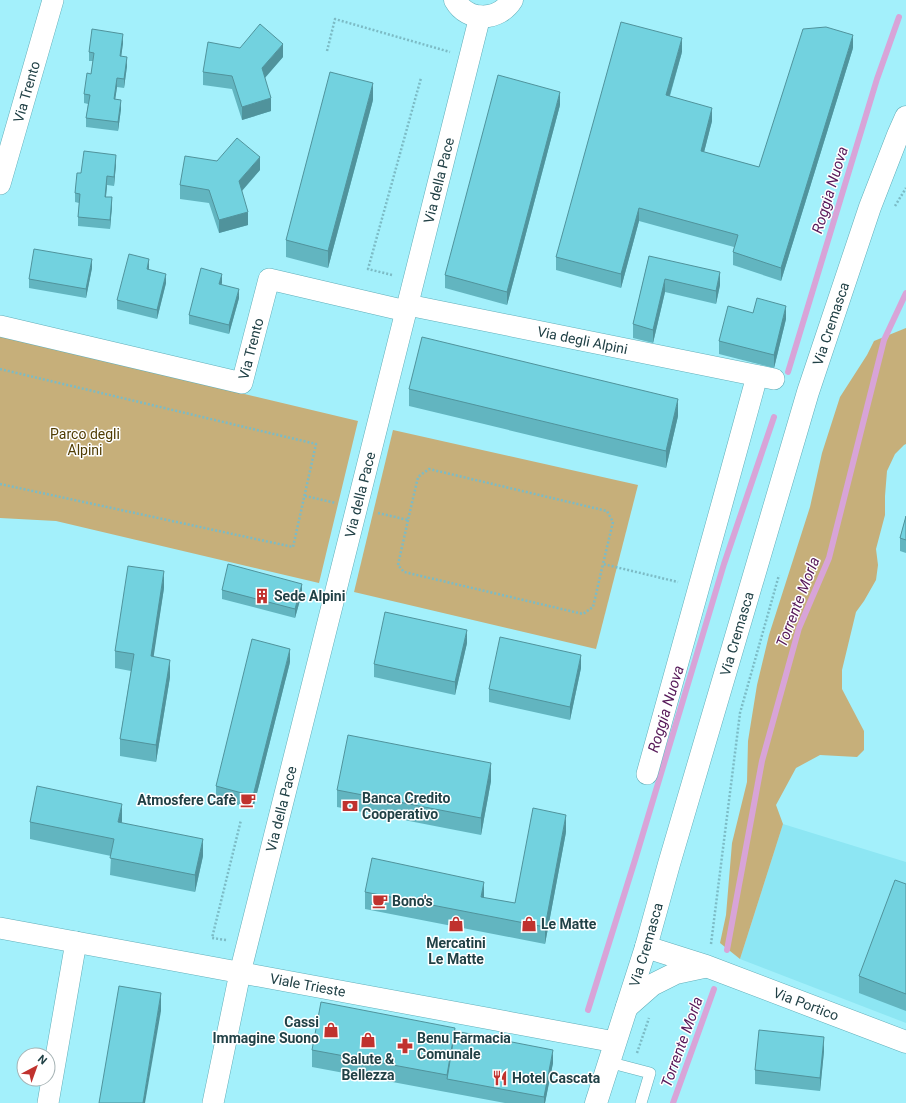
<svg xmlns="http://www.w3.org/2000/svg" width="906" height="1103" viewBox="0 0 906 1103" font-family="Roboto,sans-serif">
	<rect width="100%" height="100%" fill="#a3f0fb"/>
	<polygon fill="#8de6f3" points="783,824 906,862 906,1023 740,959"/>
	<g fill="#c6af7a">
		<polygon points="906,328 906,444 904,445 895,454 887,471 885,496 885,515 876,549 878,565 876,580 864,601 856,612 842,670 842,689 864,731 864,750 857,757 820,755 796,768 776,805 783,824 740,959 720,943 726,915 732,843 747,782 748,741 757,685 769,635 810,507 822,453 840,397 867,355 874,341"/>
		<polygon points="0,336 358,421 319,583 56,521 0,518"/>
		<polygon points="393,430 638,485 596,649 354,592"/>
	</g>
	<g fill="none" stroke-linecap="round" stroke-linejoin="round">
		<g stroke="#d8a4d8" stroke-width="6">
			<polyline points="788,372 877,79 899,17"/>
			<polyline points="727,950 762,761 799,628 829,558 884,340 906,293"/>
			<polyline points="588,1010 635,860 724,564 774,417"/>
			<polyline points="673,1103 714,989"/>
		</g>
		<defs>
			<polyline id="service" points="608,1062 650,1073 641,1103"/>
			<g id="minor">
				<path id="s1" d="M 0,184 L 53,0"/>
				<path id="s2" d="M 408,305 L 774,379"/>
				<path id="s3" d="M 0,326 L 242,383 L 269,279 L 406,311"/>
				<polyline points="647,774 723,500 757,376"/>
				<path id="s4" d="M 0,928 L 615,1042"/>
				<polyline points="48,1103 76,942"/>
				<path id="s5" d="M 213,1103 L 240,973 L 480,16"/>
			</g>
			<path id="tertiary" d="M 455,0 C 468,23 499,21 512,0"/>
			<g id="secondary">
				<path id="s6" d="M 646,947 L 706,966 L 906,1042"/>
				<polyline points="627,1007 652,985 676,973 704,967"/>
				<path id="s7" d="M 596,1103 L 646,947 L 669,864 L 808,392 L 870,207 L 898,135 L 906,117"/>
			</g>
		</defs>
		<use href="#service" stroke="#61aeb9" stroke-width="12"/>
		<use href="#minor" stroke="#61aeb9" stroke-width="22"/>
		<use href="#tertiary" stroke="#61aeb9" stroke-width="23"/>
		<use href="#secondary" stroke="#61aeb9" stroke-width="23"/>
		<g stroke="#7cbbc5" stroke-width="2.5" stroke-dasharray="2 2" stroke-linecap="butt">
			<polyline points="327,51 335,19 450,52"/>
			<polyline points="895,206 906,188"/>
			<polyline points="392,275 368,269 421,78"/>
			<polyline points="0,369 316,444 293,547 0,484"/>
			<polyline points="305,496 336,503"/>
			<polyline points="378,513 408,520 418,477 429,469 607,511 613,522 603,564 678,582"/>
			<polyline points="408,520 398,565 404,572 583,614 593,607 603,564"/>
			<polyline points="226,940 212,938 241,820"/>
			<polyline points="711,944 740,713 779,575"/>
			<polyline points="637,1053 649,1018"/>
		</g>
		<use href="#service" stroke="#fff" stroke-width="11"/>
		<use href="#minor" stroke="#fff" stroke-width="21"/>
		<use href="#tertiary" stroke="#fff" stroke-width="22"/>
		<use href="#secondary" stroke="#fff" stroke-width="22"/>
	</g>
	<g fill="#62b5c0">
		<polygon points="123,43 121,57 127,66 124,88 117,87 115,99 121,109 118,131 86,127 86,118 88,104 84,103 84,94 91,74 93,61 89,61 89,52"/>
		<polygon points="853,48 781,281 733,265 733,252 734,247 639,221 621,288 556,270 556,257 682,52 670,96 712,121 704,152 759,167"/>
		<polygon points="283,57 265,78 271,111 242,120 232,89 203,85 203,72"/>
		<polygon points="373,100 328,268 286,257 286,240"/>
		<polygon points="560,105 507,305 445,288 445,275"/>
		<polygon points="116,164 114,186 107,185 106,197 112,206 110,229 78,226 78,217 79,203 75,202 75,193 81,173"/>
		<polygon points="260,170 242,191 248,225 219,233 209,203 180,199 180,185"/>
		<polygon points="649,256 720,285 716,304 665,292 653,343 633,338 633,324"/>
		<polygon points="92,268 86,298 29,288 29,279"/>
		<polygon points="149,268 149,270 166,283 157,319 117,309 117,300"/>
		<polygon points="222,283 221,285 239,298 229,334 189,324 189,315"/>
		<polygon points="753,313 786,319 774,368 719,354 719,341"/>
		<polygon points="409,389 678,416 666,468 409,406"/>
		<polygon points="906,516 906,553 900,551 900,538"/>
		<polygon points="164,588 153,657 170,677 156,762 120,756 120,739 131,671 115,668 115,651"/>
		<polygon points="222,590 302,593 295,618 222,599"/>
		<polygon points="467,643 455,695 374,677 374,664"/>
		<polygon points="290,662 253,809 216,799 216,786"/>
		<polygon points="581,668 570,720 489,702 489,689"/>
		<polygon points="491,781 481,835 337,807 337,790"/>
		<polygon points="122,821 121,823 203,856 195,892 110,875 111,856 30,839 30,822"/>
		<polygon points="566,832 545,944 365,909 365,892 484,898 515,903"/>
		<polygon points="906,884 906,1011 859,993 859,976"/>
		<polygon points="455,1031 553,1063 545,1103 505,1103 312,1067 312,1050"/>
		<polygon points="824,1051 820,1091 755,1084 755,1070"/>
	</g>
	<g fill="#50939c">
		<polygon points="123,34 123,43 120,65 120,56"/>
		<polygon points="853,35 853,48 781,281 781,268"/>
		<polygon points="682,38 682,52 666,108 666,95"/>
		<polygon points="283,44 283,57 262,81 262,68"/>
		<polygon points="127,57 127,66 124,88 124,79"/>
		<polygon points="117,78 117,87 114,108 114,99"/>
		<polygon points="373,83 373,100 328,268 328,251"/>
		<polygon points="560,92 560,105 507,305 507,292"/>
		<polygon points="271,98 271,111 242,120 242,107"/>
		<polygon points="121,100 121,109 118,131 118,122"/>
		<polygon points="712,108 712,121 701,164 701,151"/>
		<polygon points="116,155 116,164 114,186 114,177"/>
		<polygon points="260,157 260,170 239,194 239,181"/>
		<polygon points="107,176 107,185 105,206 105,197"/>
		<polygon points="112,197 112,206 110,229 110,220"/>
		<polygon points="639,208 639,221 621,288 621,274"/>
		<polygon points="248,212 248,225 219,233 219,220"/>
		<polygon points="92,259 92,268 86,298 86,289"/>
		<polygon points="149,259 149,268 147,278 147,269"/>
		<polygon points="720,272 720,285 716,304 716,291"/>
		<polygon points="166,274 166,283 157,319 157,310"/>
		<polygon points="222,274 222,283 219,293 219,284"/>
		<polygon points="665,279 665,292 653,343 653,330"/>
		<polygon points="239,289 239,298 229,334 229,325"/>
		<polygon points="786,306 786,319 774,368 774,355"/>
		<polygon points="678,399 678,416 666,468 666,451"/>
		<polygon points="164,571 164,588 151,674 151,656"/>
		<polygon points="302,584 302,593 295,618 295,609"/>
		<polygon points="467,630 467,643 455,695 455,682"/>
		<polygon points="290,649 290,662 253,809 253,796"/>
		<polygon points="581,655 581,668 570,720 570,707"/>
		<polygon points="170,660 170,677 156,762 156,745"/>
		<polygon points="491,763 491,781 481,835 481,818"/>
		<polygon points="122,804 122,821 118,839 118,822"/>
		<polygon points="566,815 566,832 545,944 545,927"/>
		<polygon points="203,839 203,856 195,892 195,875"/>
		<polygon points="484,882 484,899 481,897"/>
		<polygon points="161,993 161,1011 145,1103 143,1103"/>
		<polygon points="455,1028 455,1045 447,1079 447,1092 447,1075"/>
		<polygon points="824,1037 824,1051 820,1091 820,1078"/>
		<polygon points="553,1050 553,1063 545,1103 544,1103 544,1097"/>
	</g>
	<g fill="#72d2df" stroke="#50939c">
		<polygon points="621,22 682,38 666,95 712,108 701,151 759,167 803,29 826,27 853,35 781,268 733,252 738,235 639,208 621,274 556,257"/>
		<polygon points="260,24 283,44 262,68 271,98 242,107 232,76 203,72 208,42 240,48"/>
		<polygon points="92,29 123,34 120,56 127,57 124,79 117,78 114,99 121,100 118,122 86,118 90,95 84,94 87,73 91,74 94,53 89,52"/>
		<polygon points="330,72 373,83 328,251 286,240"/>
		<polygon points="498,75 560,92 507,292 445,275"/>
		<polygon points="237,138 260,157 239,181 248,212 219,220 209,190 180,185 185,156 217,161"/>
		<polygon points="84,151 116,155 114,177 107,176 105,197 112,197 110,220 78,217 80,194 75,193 77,173 81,173"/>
		<polygon points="34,249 92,259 86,289 29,279"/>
		<polygon points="129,254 149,259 147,269 166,274 157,310 117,300"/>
		<polygon points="649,256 720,272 716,291 665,279 653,330 633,324"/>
		<polygon points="201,268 222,274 219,284 239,289 229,325 189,315"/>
		<polygon points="757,298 786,306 774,355 719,341 728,306 753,313"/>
		<polygon points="422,337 678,399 666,451 409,389"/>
		<polygon points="906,516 906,540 900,538"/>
		<polygon points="228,564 302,584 295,609 222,590"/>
		<polygon points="128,566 164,571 151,656 170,660 156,745 120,739 134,654 115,651"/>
		<polygon points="385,612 467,630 455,682 374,664"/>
		<polygon points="500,637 581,655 570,707 489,689"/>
		<polygon points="252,639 290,649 253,796 216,786"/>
		<polygon points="348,735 491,763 481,818 337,790"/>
		<polygon points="37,786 122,804 118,822 203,839 195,875 110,858 114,839 30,822"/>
		<polygon points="533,808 566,815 545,927 365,892 372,858 484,882 481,897 515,903"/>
		<polygon points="895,880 906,884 906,994 859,976"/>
		<polygon points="119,986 161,993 143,1103 99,1103"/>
		<polygon points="321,1002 455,1028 447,1075 312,1050"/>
		<polygon points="759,1030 824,1037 820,1078 755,1070"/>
		<polygon points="455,1031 553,1050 544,1097 447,1079"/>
	</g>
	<defs>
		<symbol id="building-bare" viewBox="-9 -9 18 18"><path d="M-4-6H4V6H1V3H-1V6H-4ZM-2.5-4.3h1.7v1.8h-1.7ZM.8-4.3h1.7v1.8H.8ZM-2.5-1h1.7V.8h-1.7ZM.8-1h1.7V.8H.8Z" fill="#c0322e" stroke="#fff" stroke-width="2.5" paint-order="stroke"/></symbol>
		<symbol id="cafe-bare" viewBox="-9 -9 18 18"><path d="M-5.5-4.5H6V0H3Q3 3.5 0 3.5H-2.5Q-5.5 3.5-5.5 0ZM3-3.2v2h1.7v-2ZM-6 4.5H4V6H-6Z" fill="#c0322e" stroke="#fff" stroke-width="2.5" paint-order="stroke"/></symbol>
		<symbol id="bank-bare" viewBox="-9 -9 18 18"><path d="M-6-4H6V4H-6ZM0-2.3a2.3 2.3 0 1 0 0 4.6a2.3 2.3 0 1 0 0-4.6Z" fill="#c0322e" stroke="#fff" stroke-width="2.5" paint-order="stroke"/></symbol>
		<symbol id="shop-bare" viewBox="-9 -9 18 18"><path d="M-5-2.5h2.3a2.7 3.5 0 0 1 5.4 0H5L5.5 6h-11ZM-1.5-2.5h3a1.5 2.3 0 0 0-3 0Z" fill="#c0322e" stroke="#fff" stroke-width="2.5" paint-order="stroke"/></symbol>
		<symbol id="pharmacy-bare" viewBox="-9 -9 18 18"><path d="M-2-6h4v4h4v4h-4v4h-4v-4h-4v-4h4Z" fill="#c0322e" stroke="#fff" stroke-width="2.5" paint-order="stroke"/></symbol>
		<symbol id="restaurant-bare" viewBox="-9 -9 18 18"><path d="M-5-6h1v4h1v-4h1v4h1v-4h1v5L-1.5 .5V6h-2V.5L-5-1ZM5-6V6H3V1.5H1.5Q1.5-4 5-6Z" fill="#c0322e" stroke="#fff" stroke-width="2.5" paint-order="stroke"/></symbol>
	</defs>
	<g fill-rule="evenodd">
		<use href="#building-bare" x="251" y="585" width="22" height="22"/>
		<use href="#cafe-bare" x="237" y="789" width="22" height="22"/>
		<use href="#bank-bare" x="339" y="795" width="22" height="22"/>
		<use href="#cafe-bare" x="369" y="890" width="22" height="22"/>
		<use href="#shop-bare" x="445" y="913" width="22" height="22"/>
		<use href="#shop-bare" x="518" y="913" width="22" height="22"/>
		<use href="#shop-bare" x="320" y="1019" width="22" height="22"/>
		<use href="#shop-bare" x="357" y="1029" width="22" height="22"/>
		<use href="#pharmacy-bare" x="394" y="1035" width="22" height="22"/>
		<use href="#restaurant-bare" x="489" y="1067" width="22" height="22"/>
	</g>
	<g text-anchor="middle" stroke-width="3" stroke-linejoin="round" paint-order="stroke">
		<g font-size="14" fill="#214146" stroke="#fff">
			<text dy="5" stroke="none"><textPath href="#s1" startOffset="96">Via Trento</textPath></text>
			<text dy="5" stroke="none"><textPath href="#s5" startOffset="950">Via della Pace</textPath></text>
			<text dy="5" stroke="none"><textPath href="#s7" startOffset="814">Via Cremasca</textPath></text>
			<text dy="5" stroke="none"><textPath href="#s2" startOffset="178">Via degli Alpini</textPath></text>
			<text dy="5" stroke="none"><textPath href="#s3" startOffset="284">Via Trento</textPath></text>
			<text dy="5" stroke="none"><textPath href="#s5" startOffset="626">Via della Pace</textPath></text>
			<text dy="5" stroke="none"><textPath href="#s7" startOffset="490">Via Cremasca</textPath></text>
			<text dy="5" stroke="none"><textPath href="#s5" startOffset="302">Via della Pace</textPath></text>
			<text dy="5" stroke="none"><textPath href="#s7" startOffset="166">Via Cremasca</textPath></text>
			<text dy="5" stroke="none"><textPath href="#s4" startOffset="313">Viale Trieste</textPath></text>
			<text dy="5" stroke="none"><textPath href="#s6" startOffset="170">Via Portico</textPath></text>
		</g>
		<g font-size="14" fill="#503c03" stroke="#fff">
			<text x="85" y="439">Parco degli<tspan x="85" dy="16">Alpini</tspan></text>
		</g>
		<g font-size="14" font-weight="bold" fill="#214146" stroke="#fff" text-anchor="start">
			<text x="274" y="601">Sede Alpini</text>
			<text x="362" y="803">Banca Credito<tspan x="362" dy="16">Cooperativo</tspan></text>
			<text x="236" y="805" text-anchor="end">Atmosfere Cafè</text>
			<text x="392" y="906">Bono's</text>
			<text x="541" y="929">Le Matte</text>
			<text x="456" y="948" text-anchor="middle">Mercatini<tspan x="456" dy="16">Le Matte</tspan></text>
			<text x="319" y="1027" text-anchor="end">Cassi<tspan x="319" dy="16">Immagine Suono</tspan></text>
			<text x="417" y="1043">Benu Farmacia<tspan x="417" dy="16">Comunale</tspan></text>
			<text x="368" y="1064" text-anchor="middle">Salute &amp;<tspan x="368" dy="16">Bellezza</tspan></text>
			<text x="512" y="1083">Hotel Cascata</text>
		</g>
		<g font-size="15" font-style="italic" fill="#561858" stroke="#fff">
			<text transform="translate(830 190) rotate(-73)" y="5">Roggia Nuova</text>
			<text transform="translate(798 602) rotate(-69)" y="5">Torrente Morla</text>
			<text transform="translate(666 709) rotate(-73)" y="5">Roggia Nuova</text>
			<text transform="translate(682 1042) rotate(-70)" y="5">Torrente Morla</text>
		</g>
	</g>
	<g transform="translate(36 1067) rotate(41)"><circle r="19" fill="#ffffff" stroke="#a6b3b5"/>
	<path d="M0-3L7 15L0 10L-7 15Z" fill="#c0322e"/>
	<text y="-6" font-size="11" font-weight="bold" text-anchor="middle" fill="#214146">N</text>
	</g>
</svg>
